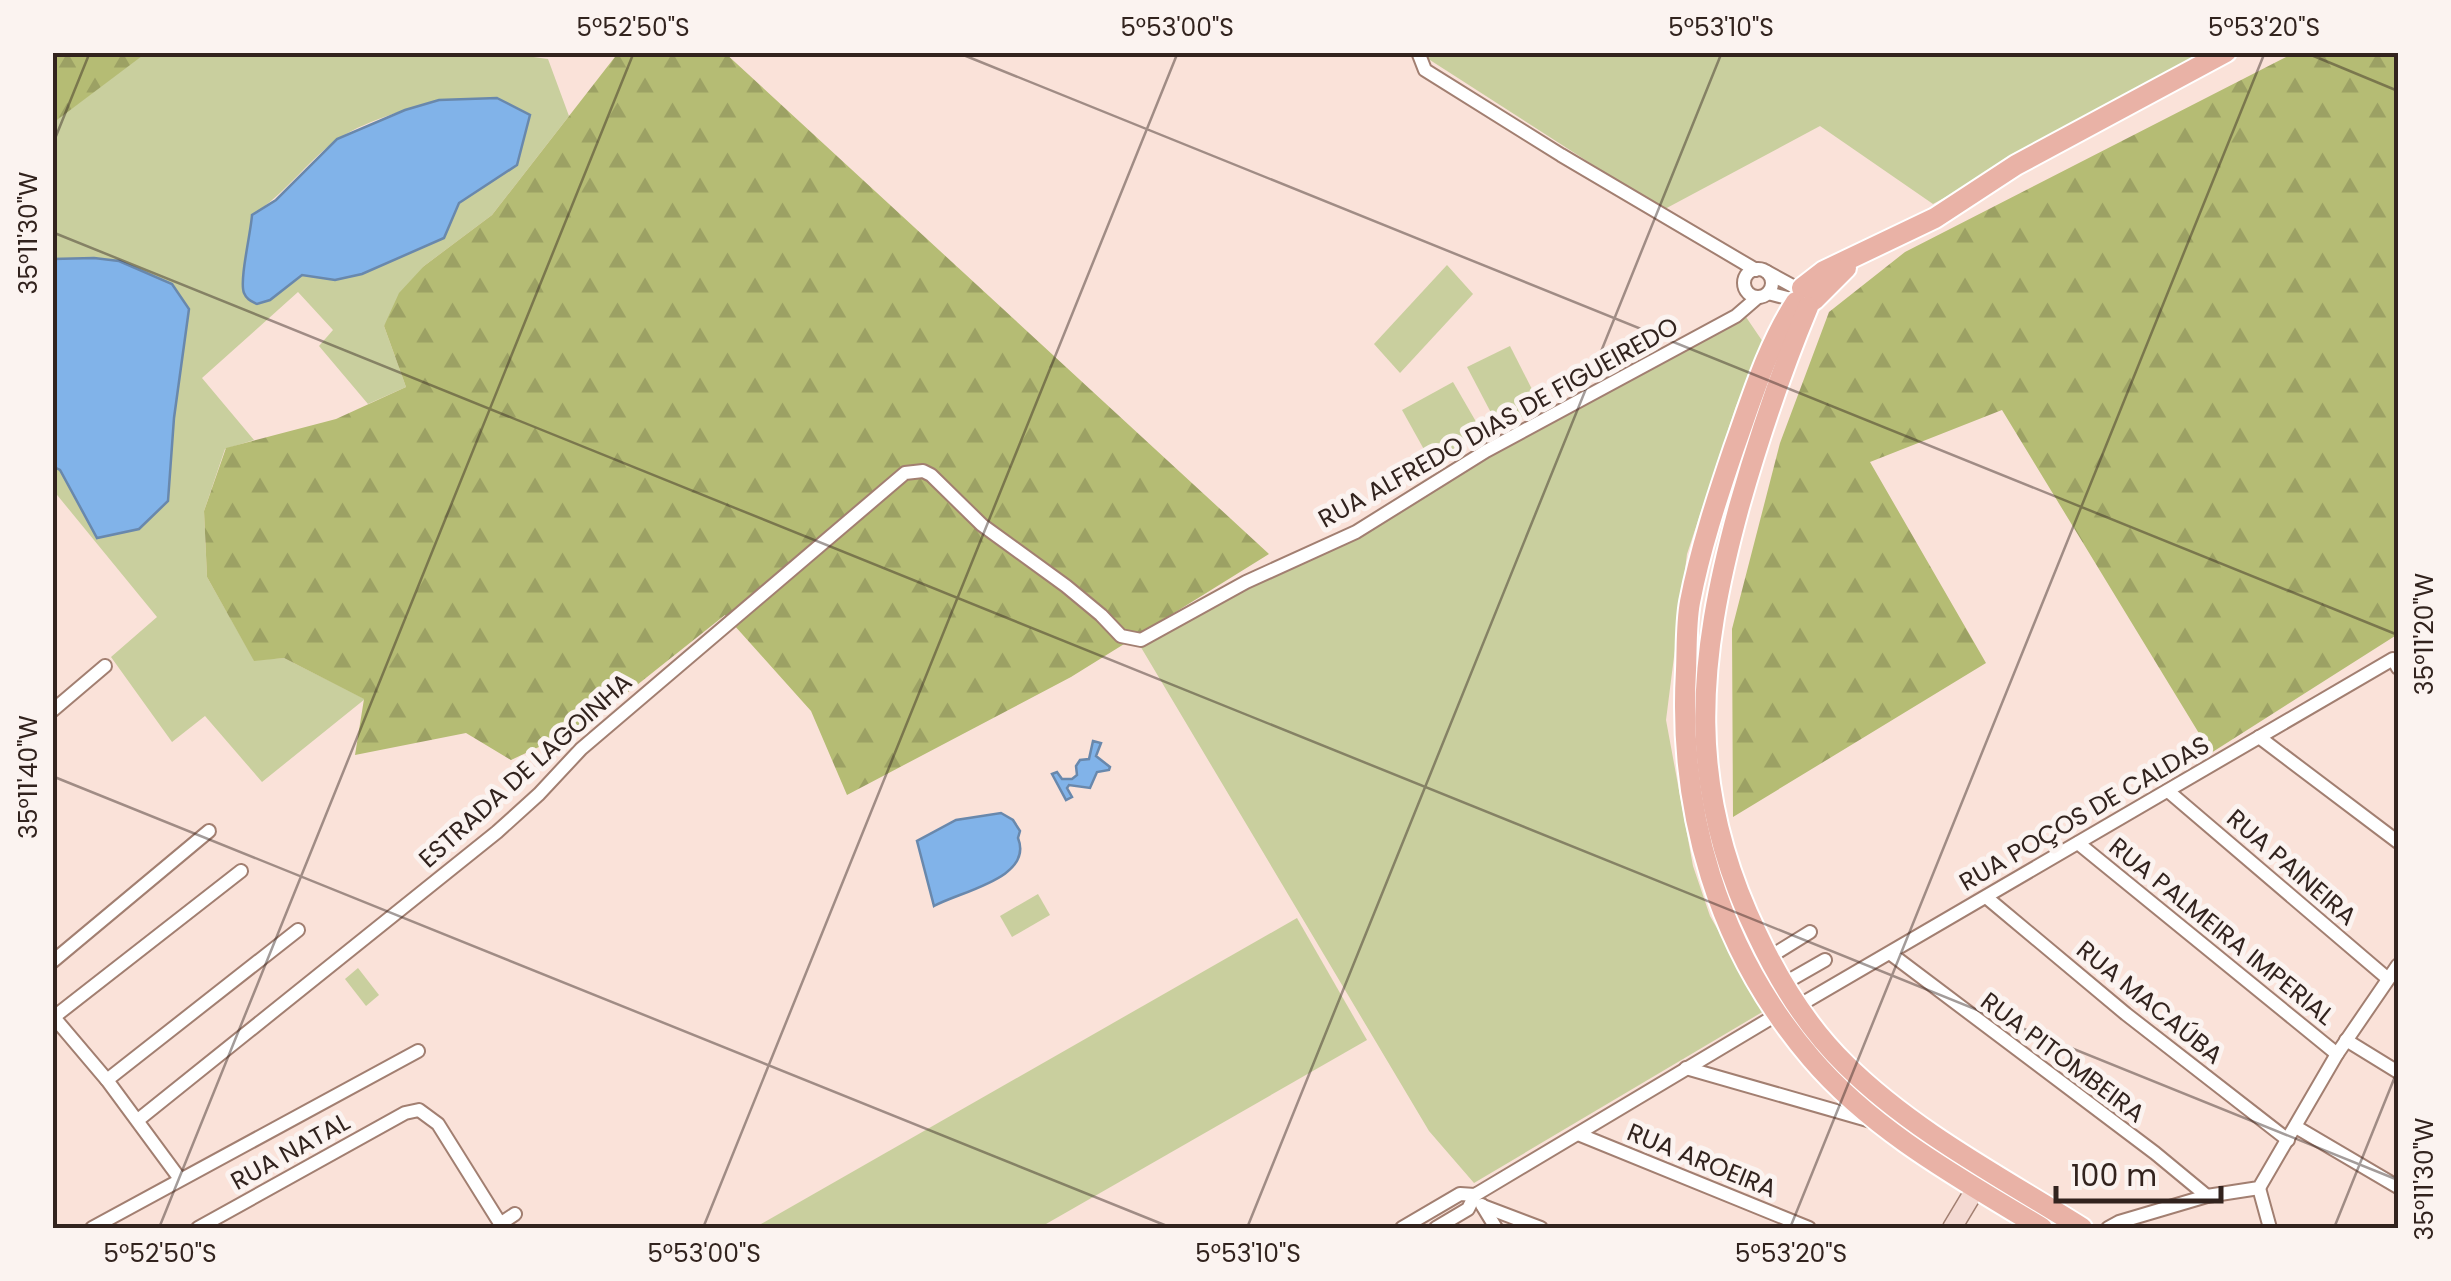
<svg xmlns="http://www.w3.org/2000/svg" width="2451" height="1281" viewBox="0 0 2451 1281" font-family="Poppins,sans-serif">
	<defs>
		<pattern id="forest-firs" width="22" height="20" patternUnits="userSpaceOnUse" patternTransform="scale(2.5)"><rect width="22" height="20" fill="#b5bc74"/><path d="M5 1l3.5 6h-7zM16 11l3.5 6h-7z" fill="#9ca164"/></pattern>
	</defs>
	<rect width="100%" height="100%" fill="#fae2d9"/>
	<g fill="#c9cf9e" fill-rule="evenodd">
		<path d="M 146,52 L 498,52 L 548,59 L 569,116 L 492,215 L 424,266 L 384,326 L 406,387 L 368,404 L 319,346 L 333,330 L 298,292 L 202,378 L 254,440 L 225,449 L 204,511 L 207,577 L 254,660 L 284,658 L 365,699 L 262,782 L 205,716 L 172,742 L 111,657 L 157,617 L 53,490 L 53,466 L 168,501 L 174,418 L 189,309 C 138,264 122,255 53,259 L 52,123 ZM 439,100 L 517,165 L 459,203 L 444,238 L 335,280 L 302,275 L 270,300 L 242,279 L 250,242 L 252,215 C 284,195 305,164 335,141 C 361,122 408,109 439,100 Z"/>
		<polygon points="1419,53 2210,53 1933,204 1820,126 1663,210"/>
		<polygon points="1447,265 1473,294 1400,373 1374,344"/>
		<polygon points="1746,317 1763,342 1736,406 1687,554 1666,720 1693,866 1710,916 1764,1011 1474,1183 1429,1131 1139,644 1260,582"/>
		<polygon points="1510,346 1541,407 1499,428 1467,367"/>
		<polygon points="1453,382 1482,432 1431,462 1402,410"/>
		<polygon points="1038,894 1050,915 1012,937 1000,916"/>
		<polygon points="1297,918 1367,1040 1039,1228 754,1228"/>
		<polygon points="358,968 379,995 366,1006 345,979"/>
	</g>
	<g fill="url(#forest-firs)">
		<polygon points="53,52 146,52 146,53 53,123"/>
		<polygon points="724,52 1269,554 1071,677 847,795 811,711 725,615 588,724 511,760 466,733 355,755 364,699 284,658 254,661 207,577 204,511 226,448 336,419 406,387 384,326 399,293 424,266 492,215 618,53"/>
		<polygon points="2296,52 2398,53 2398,639 2395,636 2211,753 2002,410 1870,462 1986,663 1733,817 1732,629 1780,443 1829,312 1905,252"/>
	</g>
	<g fill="#81b3e9" stroke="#6988ac" stroke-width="2.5">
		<path d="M 497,98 L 530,115 L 517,165 L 459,203 L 444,238 L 362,274 L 335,280 L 302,275 L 270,300 L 257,304 C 251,301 247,300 244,293 C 239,281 251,232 252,215 L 276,200 L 337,139 L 405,110 L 439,100 Z"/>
		<polygon points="94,258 119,261 172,284 189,309 174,418 168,501 139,529 97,538 60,470 52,466 53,259"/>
		<polygon points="1093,741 1101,743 1096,756 1110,767 1109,770 1097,772 1090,788 1069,785 1067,788 1072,797 1066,800 1052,774 1057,772 1062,779 1072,779 1077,775 1076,766 1080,760 1089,759"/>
		<path d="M 1001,813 L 1013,820 L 1020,831 L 1018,838 C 1034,878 961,891 934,906 L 917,841 L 956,820 Z"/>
	</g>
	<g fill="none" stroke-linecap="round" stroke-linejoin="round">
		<defs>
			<g id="minor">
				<polyline points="1418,52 1425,70 1561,155 1756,270"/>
				<circle cx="1758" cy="283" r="14"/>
				<polyline points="1767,272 1800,290"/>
				<polyline points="1768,293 1795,300"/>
				<polyline points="52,711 105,666"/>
				<polyline points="2259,737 2398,842"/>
				<polyline points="2168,791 2387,978"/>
				<polyline points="2078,843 2337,1054"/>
				<polyline points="1986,897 2126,1014 2288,1140"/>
				<polyline points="1891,954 2155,1153 2207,1196"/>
				<polyline points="1768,958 1810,932"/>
				<polyline points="52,962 209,831"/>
				<polyline points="1783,984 1825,960"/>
				<polyline points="1798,1006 2393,659 2398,668"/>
				<polyline points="52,1015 107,1080 180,1179"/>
				<polyline points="54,1017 241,871"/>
				<polyline points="2346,1040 2398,1072"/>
				<polyline points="1686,1068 1871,1121"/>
				<polyline points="107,1080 298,930"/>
				<polyline points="138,1120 497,832 539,794 581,749 905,473 923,471 931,475 982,525 1066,586 1101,615 1121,636 1141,640 1246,582 1356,532 1486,451 1736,316 1758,297"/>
				<polyline points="2296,1127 2398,1187"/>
				<polyline points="1578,1134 1809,1228"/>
				<polyline points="2259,1188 2270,1228"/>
				<polyline points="1482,1205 1496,1228"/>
				<polyline points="1483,1206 1541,1228"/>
				<polyline points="500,1224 515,1214"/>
				<polyline points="92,1228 418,1051"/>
				<polyline points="198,1228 405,1113 419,1110 438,1124 503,1228"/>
				<polyline points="1402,1228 1460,1194 1475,1195 1778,1014"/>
				<polyline points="1436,1228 1468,1209 1475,1195"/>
				<polyline points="2108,1228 2119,1222 2207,1196 2259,1188 2337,1054 2398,965"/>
			</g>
			<polyline id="secondary" points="1952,1228 1976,1188"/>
			<g id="primary">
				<polyline points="1802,288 1824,271 1935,218 2016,165 2226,52"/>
				<polyline points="1814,300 1846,268"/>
				<path d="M 1796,302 C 1767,347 1752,398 1734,448 C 1717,498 1700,550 1690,602 C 1686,624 1687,648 1686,670 C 1678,811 1718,949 1811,1058 C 1873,1131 1961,1179 2042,1228"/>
				<path d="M 1808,307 C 1780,374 1759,437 1739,507 C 1697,661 1685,786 1757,934 C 1779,981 1808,1028 1846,1065 C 1914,1132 2001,1177 2082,1228"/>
			</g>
		</defs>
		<use href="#minor" stroke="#a27f71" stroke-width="16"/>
		<use href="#secondary" stroke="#a27f71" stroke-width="21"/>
		<use href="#primary" stroke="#fff" stroke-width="24"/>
		<use href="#minor" stroke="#fff" stroke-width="12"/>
		<use href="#secondary" stroke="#f4d9d2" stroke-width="18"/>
		<use href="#primary" stroke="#e9b2a6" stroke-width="20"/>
	</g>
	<path fill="none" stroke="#32231e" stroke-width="2.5" stroke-opacity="0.45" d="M 956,52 L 2398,635M 2304,52 L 2398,91M 52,146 L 90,52M 52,232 L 2398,1180M 52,776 L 1172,1228M 159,1228 L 634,52M 703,1228 L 1178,52M 1247,1228 L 1722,52M 1790,1228 L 2265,52M 2334,1228 L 2398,1069"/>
	<g text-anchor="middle" stroke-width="10" stroke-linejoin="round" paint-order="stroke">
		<g font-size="25" fill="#32231e" stroke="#fbf3f0">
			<text transform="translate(1498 422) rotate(-29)" y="9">RUA ALFREDO DIAS DE FIGUEIREDO</text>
			<text transform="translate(525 770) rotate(-42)" y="9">ESTRADA DE LAGOINHA</text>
			<text transform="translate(2084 813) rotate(-30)" y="9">RUA POÇOS DE CALDAS</text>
			<text transform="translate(2292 867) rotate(41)" y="9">RUA PAINEIRA</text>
			<text transform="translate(2222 931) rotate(39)" y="9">RUA PALMEIRA IMPERIAL</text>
			<text transform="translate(2150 1002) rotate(39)" y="9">RUA MACAÚBA</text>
			<text transform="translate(2063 1057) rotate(37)" y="9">RUA PITOMBEIRA</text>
			<text transform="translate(290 1151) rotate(-29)" y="9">RUA NATAL</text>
			<text transform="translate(1702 1160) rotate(22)" y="9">RUA AROEIRA</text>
		</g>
	</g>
	<rect width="2451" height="1281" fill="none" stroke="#fbf3f0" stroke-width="110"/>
	<path d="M2056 1186v15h165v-15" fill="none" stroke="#32231e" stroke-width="5"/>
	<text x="2071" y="1186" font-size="30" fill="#32231e" stroke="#fbf3f0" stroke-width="8" paint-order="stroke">100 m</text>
	<rect x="55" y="55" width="2341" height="1171" fill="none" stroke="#32231e" stroke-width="4"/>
	<g font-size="25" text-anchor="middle" fill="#32231e">
		<text x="633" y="36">5°52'50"S</text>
		<text x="1177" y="36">5°53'00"S</text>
		<text x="1721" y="36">5°53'10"S</text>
		<text x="2264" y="36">5°53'20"S</text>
		<text transform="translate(28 233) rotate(-90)" y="9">35°11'30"W</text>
		<text transform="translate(2424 634) rotate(-90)" y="9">35°11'20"W</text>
		<text transform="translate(28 777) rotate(-90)" y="9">35°11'40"W</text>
		<text transform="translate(2424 1179) rotate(-90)" y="9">35°11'30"W</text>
		<text x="160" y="1262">5°52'50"S</text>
		<text x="704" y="1262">5°53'00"S</text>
		<text x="1248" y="1262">5°53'10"S</text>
		<text x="1791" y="1262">5°53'20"S</text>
	</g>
</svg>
